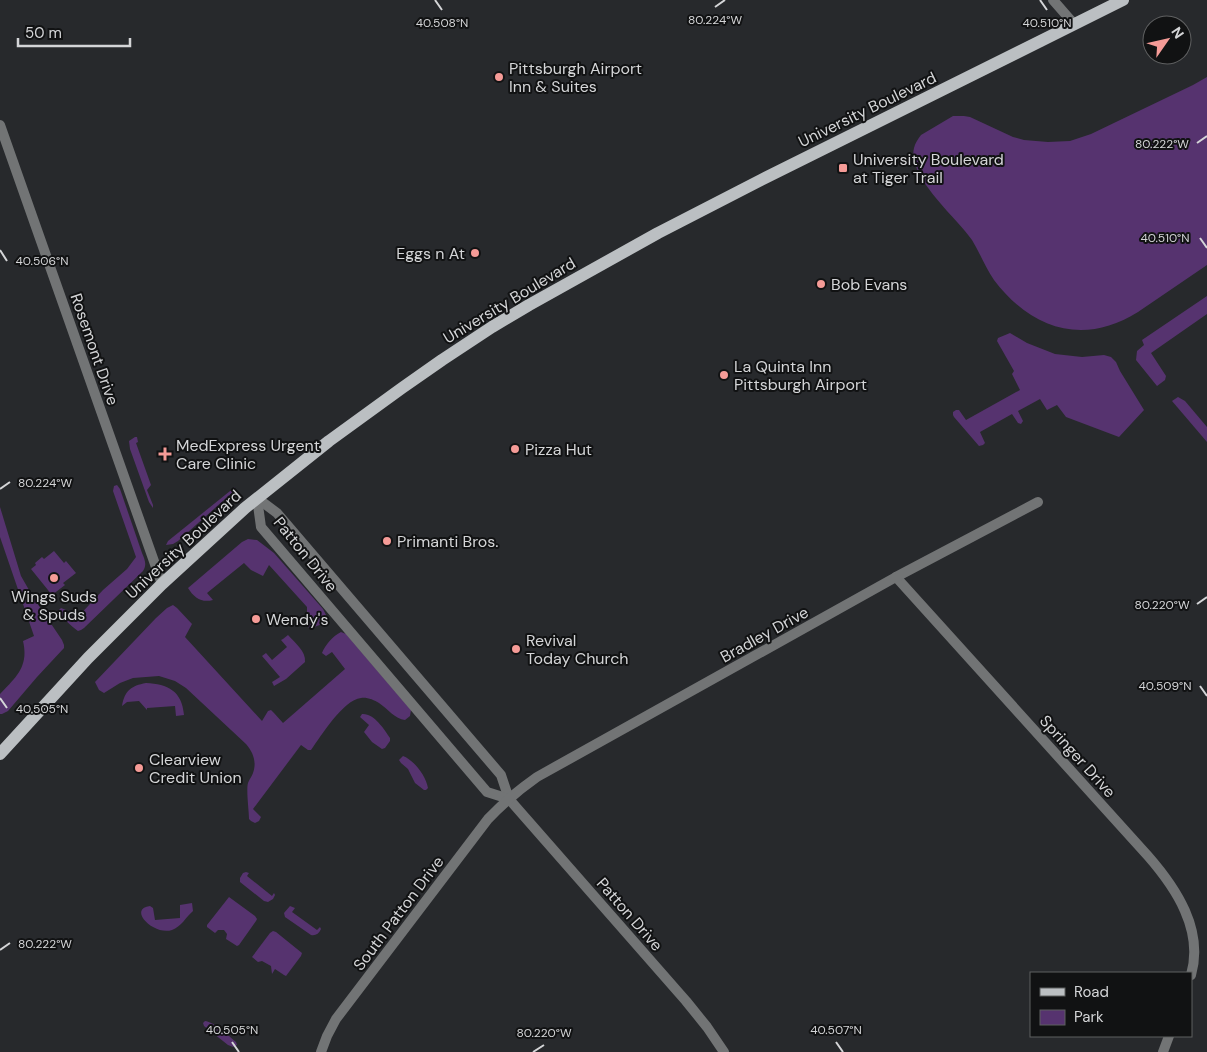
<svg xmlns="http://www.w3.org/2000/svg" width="1207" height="1052" viewBox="0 0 1207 1052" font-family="'DM Sans',sans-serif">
	<rect width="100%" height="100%" fill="#27292c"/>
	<g fill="#56336f">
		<path d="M 1207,77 L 1207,265 L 1138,312 C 1084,346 1032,330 994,280 C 985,267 980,253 972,240 C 957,218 907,177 914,148 C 915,143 918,139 921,135 L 953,116 L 964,116 L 970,117 L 1013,137 L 1024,140 L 1048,142 L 1070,141 L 1091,134 L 1193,85 Z"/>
		<polygon points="1207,296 1207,314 1151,353 1166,376 1165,380 1157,386 1136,360 1137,351 1144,345 1142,340"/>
		<polygon points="1010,333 1027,343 1055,354 1082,357 1104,355 1111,357 1116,362 1120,371 1144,410 1119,437 1066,417 1057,405 1047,410 1040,399 1018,411 1023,421 1021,424 1018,423 1012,414 980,432 985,443 983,445 979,446 954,417 953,415 953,412 956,410 959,410 966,420 1020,390 1012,374 1014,371 997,341 998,338"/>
		<polygon points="1178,397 1185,401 1207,427 1207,442 1172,401"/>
		<polygon points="135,437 137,437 138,442 136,443 151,485 147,490 153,505 153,508 149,502 130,449 129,441"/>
		<path d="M 117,485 L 120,489 L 142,553 C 145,560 147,565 143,571 L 84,628 L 81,630 L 78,631 C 71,626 62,618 59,610 L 61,608 L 66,610 L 75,620 L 103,590 L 127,569 L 136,557 L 113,491 L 114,486 Z"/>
		<polygon points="235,487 233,492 178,541 173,544 166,545 168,541"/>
		<path d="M 0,507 L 21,576 L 33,597 L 62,640 L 64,645 L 64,648 L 37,677 L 8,711 L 2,714 L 0,714 L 0,694 C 16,677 29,667 23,641 L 34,636 L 0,537 Z"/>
		<path d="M 248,539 L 257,540 L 274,553 L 323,609 L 326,615 L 322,624 L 312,628 L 307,627 L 307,607 L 269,565 L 263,576 L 251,570 L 244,563 L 207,593 L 213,600 C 202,603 194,598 188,588 L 242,542 Z"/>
		<polygon points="54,551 64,563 66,561 76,573 63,583 65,585 52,595 31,569 36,565 35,563 42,557 44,559"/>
		<path d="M 173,605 L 177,608 L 192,624 L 185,637 L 262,721 L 268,711 L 271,710 L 274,713 L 283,723 L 345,669 L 332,652 L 326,656 L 322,653 C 325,645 333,636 341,632 L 346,634 L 411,710 L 410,716 L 405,720 C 395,719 388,709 379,703 C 374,700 367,697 361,698 C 343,700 321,736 311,750 L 308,750 L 301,745 L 253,809 L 261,817 L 259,821 L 255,823 L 251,821 L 249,819 C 249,811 246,790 248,783 C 249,780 252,776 253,773 C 257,762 253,752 246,744 L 186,688 L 175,681 L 159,676 L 133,678 L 120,683 L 104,693 L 99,690 L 95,682 L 156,618 L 167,608 Z"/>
		<path d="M 288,635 C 295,643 306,651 305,662 L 286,679 L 274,686 L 272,682 L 280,677 L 262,656 L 266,653 L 272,660 L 287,647 L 281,640 L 283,639 Z"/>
		<path d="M 146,683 C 168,684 182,691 184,715 L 176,716 L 175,706 L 147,708 L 147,710 L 139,701 L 127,702 L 122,706 C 125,690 131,686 146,683 Z"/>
		<path d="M 362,714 C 374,713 384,729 390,738 L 390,741 L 385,748 L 382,749 L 372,742 L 364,732 L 369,725 L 360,717 Z"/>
		<path d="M 403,756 C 414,760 426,776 428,788 L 426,790 L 424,790 L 415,783 L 408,769 L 401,763 L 399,760 Z"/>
		<polygon points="246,872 249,873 247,876 272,896 274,893 275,895 273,899 268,902 264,901 240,882 240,878 243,873"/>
		<polygon points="229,897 255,916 257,919 256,921 239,945 237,946 226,939 227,934 224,930 218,930 215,933 207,927 207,925"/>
		<path d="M 192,903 L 193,911 C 186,917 181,927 172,930 C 154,936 127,909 150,906 L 153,908 L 155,920 L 180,918 L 180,905 Z"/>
		<path d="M 290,906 L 295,908 L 292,912 L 317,930 L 320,927 L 321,929 C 319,934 315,936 311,935 L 285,917 L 284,913 Z"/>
		<polygon points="273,931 276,932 302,953 301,956 286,976 284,975 275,969 272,974 271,966 262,961 258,962 252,957 270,933"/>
		<path d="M 205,1021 C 214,1022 229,1036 236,1042 L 237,1045 L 233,1047 L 228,1045 L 204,1026 L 203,1023 Z"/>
	</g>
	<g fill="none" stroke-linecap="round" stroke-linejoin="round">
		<g stroke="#727475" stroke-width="10">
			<polyline points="1053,0 1074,24"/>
			<polyline points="0,125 162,584"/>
			<polyline points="257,498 277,513 501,775 509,799 686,1001 707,1027 724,1052"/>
			<polyline points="257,498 261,527 487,792 509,799"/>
			<path d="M 896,577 L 1148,856 C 1176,888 1204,930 1191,975"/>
			<path d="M 321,1052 L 327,1036 L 336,1019 L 488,819 C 503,803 520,789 537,777 L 896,577 L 1038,502"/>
			<polyline points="1163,1052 1169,1036"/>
		</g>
		<polyline stroke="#bbbfc2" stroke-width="12" points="0,754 88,658 162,584 245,508 329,441 402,388 442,360 492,327 529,305 658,233 761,180 1123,0"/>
	</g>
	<path fill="none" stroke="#d4d5d7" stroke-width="2" d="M 435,0 L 442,10M 1040,0 L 1047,10M 715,7 L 725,0M 1197,143 L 1207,136M 1200,238 L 1207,248M 0,250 L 7,261M 0,489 L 10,482M 1197,604 L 1207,597M 1200,686 L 1207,696M 0,698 L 7,708M 0,950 L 10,943M 232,1042 L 239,1052M 836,1042 L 843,1052M 533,1052 L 544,1045"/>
	<g fill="#f59b97" stroke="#111213" stroke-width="2">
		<circle cx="499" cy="77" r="5"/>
		<rect x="838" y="163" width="10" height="10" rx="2.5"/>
		<circle cx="475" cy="253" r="5"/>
		<circle cx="821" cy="284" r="5"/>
		<circle cx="724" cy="375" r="5"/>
		<circle cx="515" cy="449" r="5"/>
		<path d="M162.5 446.5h5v5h5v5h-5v5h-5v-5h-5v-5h5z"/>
		<circle cx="387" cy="541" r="5"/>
		<circle cx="54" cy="578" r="5"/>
		<circle cx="256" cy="619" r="5"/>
		<circle cx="516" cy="649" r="5"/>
		<circle cx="139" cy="768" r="5"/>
	</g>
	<g text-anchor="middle" stroke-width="4" stroke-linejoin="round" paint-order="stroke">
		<g font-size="16" fill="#d4d5d7" stroke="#111213" text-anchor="start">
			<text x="509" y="74">Pittsburgh Airport<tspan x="509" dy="18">Inn &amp; Suites</tspan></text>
			<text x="853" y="165">University Boulevard<tspan x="853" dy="18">at Tiger Trail</tspan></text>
			<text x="465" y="259" text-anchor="end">Eggs n At</text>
			<text x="831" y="290">Bob Evans</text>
			<text x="734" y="372">La Quinta Inn<tspan x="734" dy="18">Pittsburgh Airport</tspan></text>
			<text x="176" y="451">MedExpress Urgent<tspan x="176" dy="18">Care Clinic</tspan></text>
			<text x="525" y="455">Pizza Hut</text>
			<text x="397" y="547">Primanti Bros.</text>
			<text x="54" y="602" text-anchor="middle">Wings Suds<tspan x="54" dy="18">&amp; Spuds</tspan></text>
			<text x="266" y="625">Wendy's</text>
			<text x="526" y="646">Revival<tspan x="526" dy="18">Today Church</tspan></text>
			<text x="149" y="765">Clearview<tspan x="149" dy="18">Credit Union</tspan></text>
		</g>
		<g font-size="16" fill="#d4d5d7" stroke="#111213">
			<text transform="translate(867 109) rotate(-26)" y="6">University Boulevard</text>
			<text transform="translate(509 300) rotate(-31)" y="6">University Boulevard</text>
			<text transform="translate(95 349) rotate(71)" y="6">Rosemont Drive</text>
			<text transform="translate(183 544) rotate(-43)" y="6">University Boulevard</text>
			<text transform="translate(306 554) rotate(51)" y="6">Patton Drive</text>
			<text transform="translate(764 634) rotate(-29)" y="6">Bradley Drive</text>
			<text transform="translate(1078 756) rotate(48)" y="6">Springer Drive</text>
			<text transform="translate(398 913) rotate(-53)" y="6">South Patton Drive</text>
			<text transform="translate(630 914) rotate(49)" y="6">Patton Drive</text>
		</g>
	</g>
	<g font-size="12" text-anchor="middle" fill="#d4d5d7" stroke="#111213" stroke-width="4" stroke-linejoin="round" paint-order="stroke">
		<text x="715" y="24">80.224°W</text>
		<text x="1047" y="27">40.510°N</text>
		<text x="442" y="27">40.508°N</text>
		<text x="1162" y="148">80.222°W</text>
		<text x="1165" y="242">40.510°N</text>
		<text x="42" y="265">40.506°N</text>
		<text x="45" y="487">80.224°W</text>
		<text x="1162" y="609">80.220°W</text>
		<text x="1165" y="690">40.509°N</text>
		<text x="42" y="713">40.505°N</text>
		<text x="45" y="948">80.222°W</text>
		<text x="232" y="1034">40.505°N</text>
		<text x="836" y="1034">40.507°N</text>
		<text x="544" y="1037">80.220°W</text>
	</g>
	<rect x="1030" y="972" width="162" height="65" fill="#111213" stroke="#5f6061"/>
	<rect x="1040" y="988" width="25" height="8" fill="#bbbfc2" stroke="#5f6061"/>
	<text x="1074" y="997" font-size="15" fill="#d4d5d7">Road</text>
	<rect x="1040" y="1010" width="25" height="15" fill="#56336f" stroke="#5f6061"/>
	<text x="1074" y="1022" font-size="15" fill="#d4d5d7">Park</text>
	<g transform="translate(1167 40) rotate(56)"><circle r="24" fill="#111213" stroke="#5f6061"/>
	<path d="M0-4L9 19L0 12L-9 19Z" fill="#f59b97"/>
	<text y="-8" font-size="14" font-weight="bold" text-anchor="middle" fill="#d4d5d7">N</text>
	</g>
	<path d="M18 38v8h112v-8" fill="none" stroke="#d4d5d7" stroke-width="2.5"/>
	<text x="25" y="38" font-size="15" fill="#d4d5d7" stroke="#111213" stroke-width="4" paint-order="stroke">50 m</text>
</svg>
